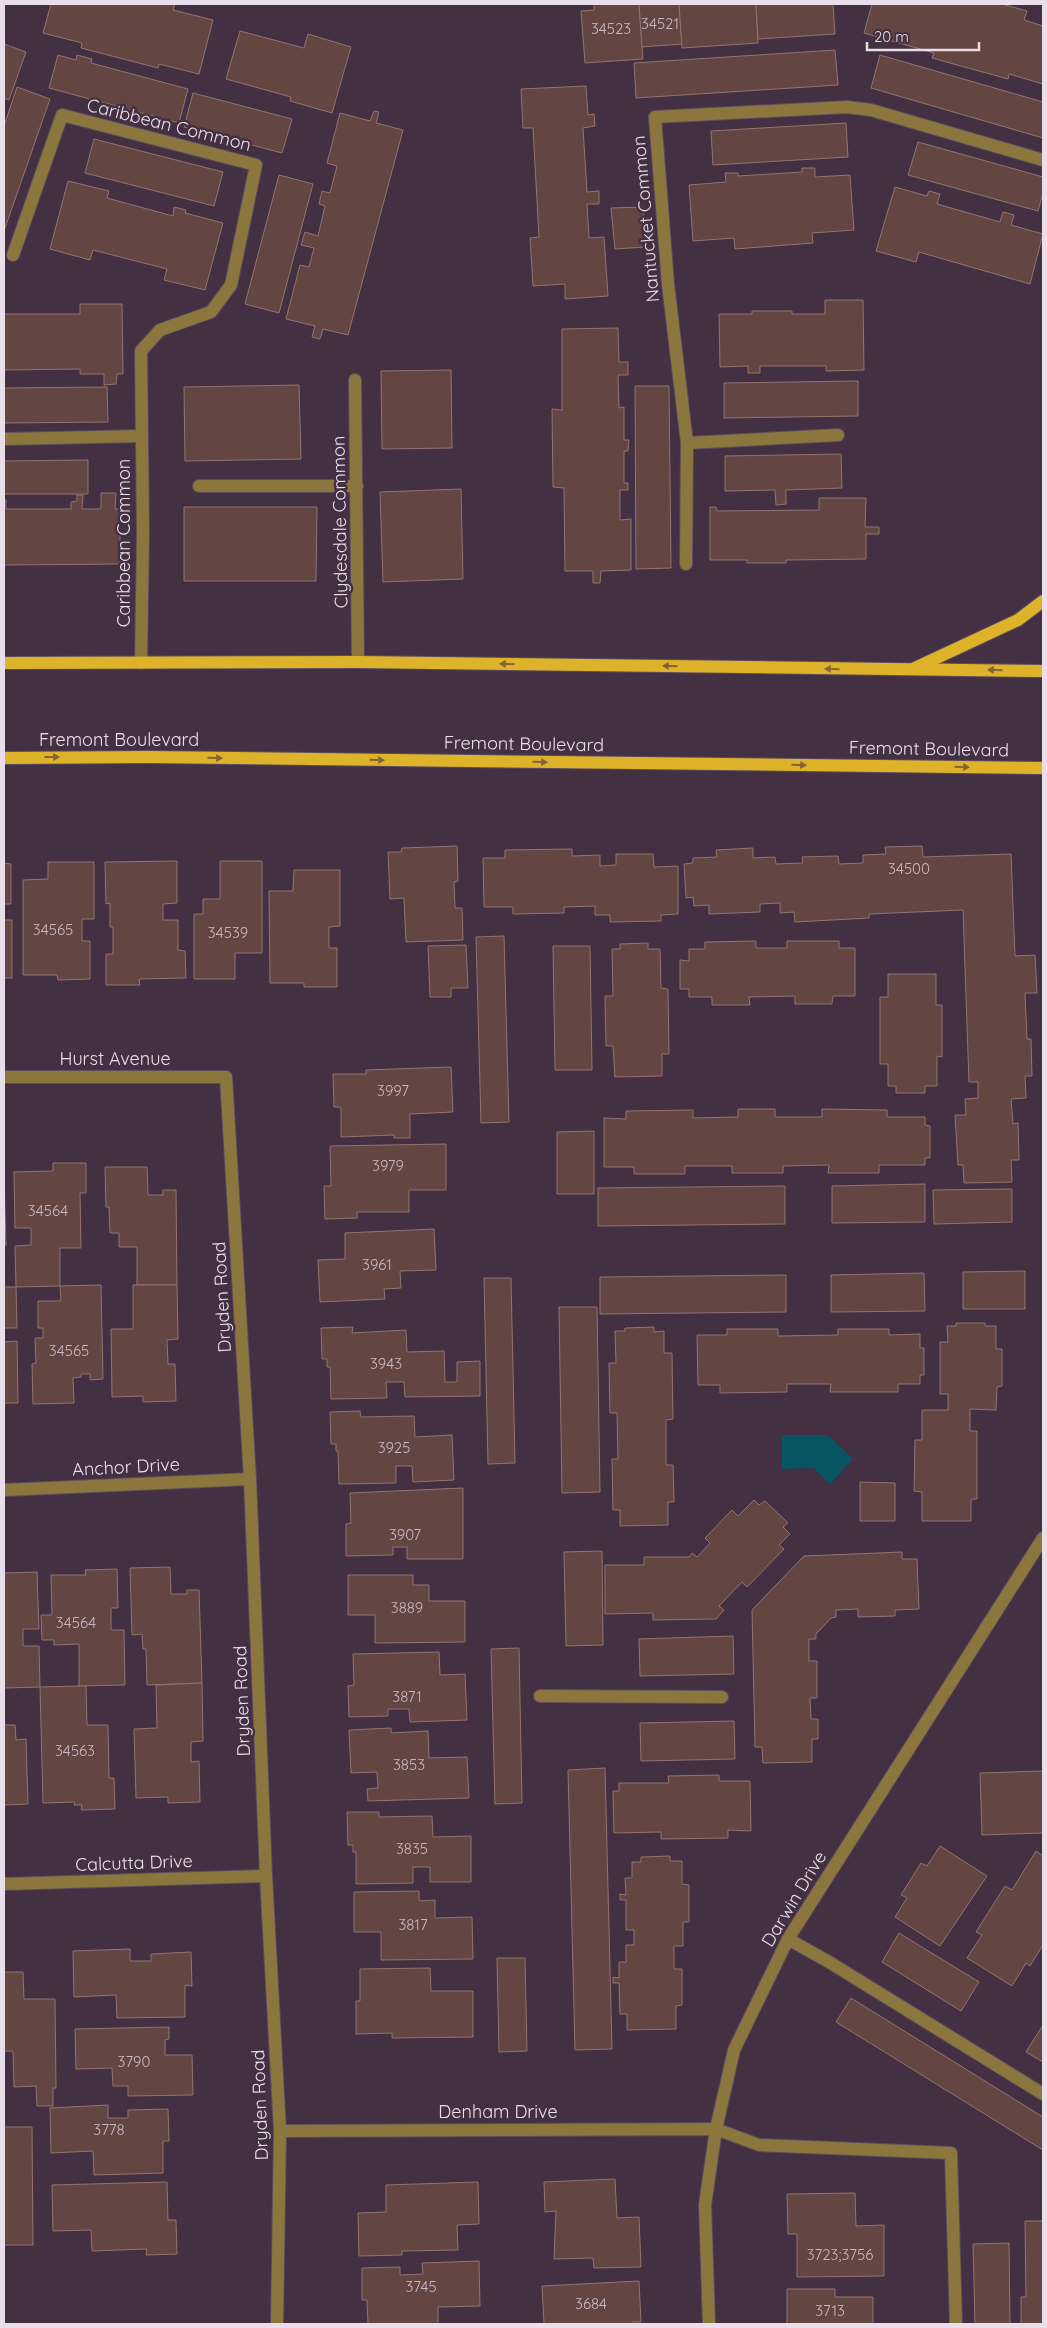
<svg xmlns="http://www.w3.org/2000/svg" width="1047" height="2328" viewBox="0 0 1047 2328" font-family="Quicksand,sans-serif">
	<rect width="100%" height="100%" fill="#433043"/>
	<polygon fill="#075462" points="782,1435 828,1435 853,1459 830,1484 813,1468 782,1469"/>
	<g fill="#634642" stroke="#93746f">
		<polygon points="51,4 175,4 173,10 213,20 199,74 159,64 158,68 81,48 82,43 43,33"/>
		<polygon points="594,4 639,4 643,59 585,63 581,11 594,10"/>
		<polygon points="639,4 679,4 682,44 642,47"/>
		<polygon points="679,4 756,4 758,43 682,48"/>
		<polygon points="756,4 833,4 835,34 758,39"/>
		<polygon points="872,4 1002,4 1027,11 1024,20 1043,26 1043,84 1009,74 1008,79 932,58 934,53 864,33"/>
		<polygon points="240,31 304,48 308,34 351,47 332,113 290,101 291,97 226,79"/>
		<polygon points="4,44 26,52 9,100 4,98"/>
		<polygon points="835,50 838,85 636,98 634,63"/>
		<polygon points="58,55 76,60 77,55 92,59 91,63 188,89 179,123 49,88"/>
		<polygon points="880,55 1043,102 1043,138 871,88"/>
		<polygon points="586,86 588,115 594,114 595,126 583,128 587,192 599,191 599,204 587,204 589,238 604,237 608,296 565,299 565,284 533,286 530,238 539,237 533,128 523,128 521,89"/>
		<polygon points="17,87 50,99 4,231 4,126"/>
		<polygon points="193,93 292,119 282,153 184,127"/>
		<polygon points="374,111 379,112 376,123 403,130 348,335 323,329 320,339 312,337 315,326 286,319 300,265 309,267 314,248 301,245 305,232 318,236 325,206 319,204 322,191 330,193 337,166 327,163 340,113 370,121"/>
		<polygon points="846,123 848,157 713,165 711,131"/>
		<polygon points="94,139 223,172 214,206 85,173"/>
		<polygon points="918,142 1043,177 1043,193 1038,211 908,175"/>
		<polygon points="802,168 815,168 815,177 850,175 854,230 812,233 813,243 735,249 734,238 693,241 689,185 726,182 725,173 738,173 738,176 802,172"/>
		<polygon points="279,175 313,184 279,313 245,304"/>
		<polygon points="68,181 109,191 107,198 173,216 174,207 186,210 185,213 223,223 205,290 164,280 167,269 93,250 90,260 50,249"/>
		<polygon points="895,187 927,196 929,191 940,194 937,204 1000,222 1003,212 1014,215 1011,225 1043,234 1030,284 919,252 916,262 876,251"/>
		<polygon points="643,207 646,247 615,249 611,208"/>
		<polygon points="825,300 863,300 864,370 826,371 826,366 760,366 760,373 748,373 748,366 720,367 719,314 752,314 752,311 792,311 792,314 825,314"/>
		<polygon points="80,304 122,304 123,374 117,374 116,384 104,385 104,374 80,374 80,369 4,370 4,314 80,314"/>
		<polygon points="618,328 619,362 628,362 628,375 618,375 619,408 624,407 624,440 629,440 628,451 624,451 624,483 628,483 628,490 620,490 620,520 631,519 631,570 601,571 600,583 593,583 593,571 565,571 564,488 553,487 552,409 562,410 562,329"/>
		<polygon points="451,370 452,448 382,449 381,371"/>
		<polygon points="858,381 858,416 724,418 724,383"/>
		<polygon points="299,385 301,459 185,461 184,387"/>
		<polygon points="635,386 669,386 671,568 636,569"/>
		<polygon points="107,387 108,422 4,423 4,388"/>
		<polygon points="841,454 842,488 786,490 786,504 776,505 775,490 725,491 725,456"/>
		<polygon points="88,460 88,494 4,494 4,461"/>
		<polygon points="461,489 463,579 383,582 380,492"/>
		<polygon points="101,493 116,493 115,509 120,509 120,564 4,565 4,500 6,500 6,509 71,509 71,502 77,501 77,495 83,495 82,509 101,509"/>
		<polygon points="819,498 866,498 865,527 879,527 879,534 866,534 866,559 786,560 786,563 747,563 747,560 710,560 710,507 716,507 717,511 819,510"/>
		<polygon points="184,507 317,507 316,581 184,581"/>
		<polygon points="457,846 458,881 454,882 455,908 462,908 463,940 406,942 404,898 390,899 388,852 401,852 402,848"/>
		<polygon points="922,846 923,857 1011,854 1015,956 1035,955 1037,993 1025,993 1027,1039 1031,1039 1032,1076 1025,1076 1026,1098 1011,1099 1013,1124 1018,1123 1019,1160 1011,1160 1012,1182 964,1183 963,1165 958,1165 955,1115 966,1115 965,1099 978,1098 978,1082 969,1082 963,910 869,914 869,918 795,922 794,912 780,913 780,903 760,904 760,912 709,914 709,905 694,906 693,897 686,898 684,864 693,863 693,858 717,857 716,850 753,848 753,858 775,857 776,864 803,863 802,857 838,856 839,864 863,863 863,855 886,854 885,847"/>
		<polygon points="572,849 572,856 600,855 600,866 616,865 616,854 653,854 654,867 678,866 678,914 661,915 661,921 610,922 610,915 595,915 595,906 564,907 564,913 513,914 513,907 484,907 483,858 505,858 505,850"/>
		<polygon points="177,861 177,903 163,904 163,920 178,920 178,950 185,951 186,978 139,979 140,985 106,985 106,954 113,954 113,927 110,927 110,903 106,904 105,862"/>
		<polygon points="220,861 262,861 262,953 235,953 235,979 194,979 194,914 203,914 203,899 220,899"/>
		<polygon points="48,862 94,862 94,919 82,919 82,941 90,941 90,979 58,980 57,975 23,975 23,880 48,879"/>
		<polygon points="4,863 11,864 11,904 4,904"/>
		<polygon points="294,870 340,870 340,926 329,927 329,948 337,948 337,987 304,987 304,983 270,983 269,891 293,891"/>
		<rect x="4" y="920" width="8" height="58"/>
		<polygon points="504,936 509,1122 481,1123 476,937"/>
		<polygon points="756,941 756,948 787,948 787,941 839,941 839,948 855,948 855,996 833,996 832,1004 795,1004 795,996 749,997 750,1005 712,1005 712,997 689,997 689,989 680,989 680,960 689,961 689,949 705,949 705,942"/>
		<polygon points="648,943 648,949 660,949 661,988 668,989 669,1054 662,1054 662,1076 615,1077 613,1046 606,1046 605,996 613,996 612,949 620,949 620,944"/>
		<polygon points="466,945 468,988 451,988 451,997 430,997 428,946"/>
		<polygon points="553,946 590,946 592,1070 555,1070"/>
		<polygon points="888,974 936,974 936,1005 942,1005 942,1057 937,1056 937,1086 925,1086 925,1093 896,1093 896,1086 888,1086 888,1064 880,1064 880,997 888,997"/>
		<polygon points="451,1067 453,1112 410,1114 410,1138 394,1138 394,1135 341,1137 341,1107 334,1107 333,1074 366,1074 366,1070"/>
		<polygon points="738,1109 775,1109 775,1117 822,1117 822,1109 887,1110 887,1117 925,1117 925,1125 930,1126 930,1158 925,1158 925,1165 879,1165 879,1173 828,1173 829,1165 783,1166 783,1173 732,1173 732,1166 685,1166 685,1174 634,1174 634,1167 604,1167 604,1118 626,1119 626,1111 693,1110 693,1118 738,1117"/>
		<polygon points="594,1131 594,1194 557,1194 557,1132"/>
		<polygon points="446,1144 446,1190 409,1190 409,1212 357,1212 357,1218 325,1219 324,1186 331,1186 330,1146"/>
		<polygon points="53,1163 86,1163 86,1193 80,1193 81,1248 60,1248 60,1286 16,1287 15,1246 31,1245 31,1228 15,1228 14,1172 53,1171"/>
		<polygon points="105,1167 147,1167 148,1195 163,1195 163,1190 176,1190 177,1285 137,1285 137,1247 119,1247 119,1233 110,1233 109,1207 106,1207"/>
		<polygon points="4,1176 6,1245 4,1245"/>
		<polygon points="925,1184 925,1222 832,1223 832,1186"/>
		<polygon points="785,1186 785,1224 598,1226 598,1188"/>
		<polygon points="1012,1189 1012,1222 934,1224 933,1190"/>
		<polygon points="434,1229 436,1270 400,1271 401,1288 384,1289 385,1299 320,1302 318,1260 345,1259 345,1233"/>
		<polygon points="1025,1271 1025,1309 963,1309 963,1272"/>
		<polygon points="924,1273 925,1311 831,1312 831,1275"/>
		<polygon points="786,1275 786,1312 600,1314 600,1277"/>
		<polygon points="484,1278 511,1278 515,1463 488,1464"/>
		<polygon points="101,1285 103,1379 90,1380 90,1374 81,1374 81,1377 73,1378 74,1403 33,1404 32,1364 36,1363 35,1338 43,1338 43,1328 38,1328 38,1301 61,1301 60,1286"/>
		<polygon points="133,1285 177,1285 178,1339 167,1340 168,1364 175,1364 176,1401 143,1402 143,1396 112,1397 111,1329 133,1329"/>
		<polygon points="4,1287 16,1287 17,1328 4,1328"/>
		<polygon points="559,1307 597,1307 600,1492 562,1493"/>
		<polygon points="956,1323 985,1323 985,1326 996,1326 996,1349 1002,1349 1002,1386 997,1387 996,1410 970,1409 970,1431 977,1431 977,1499 971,1499 971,1521 922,1521 922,1492 914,1491 915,1440 922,1440 922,1410 948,1410 948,1394 940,1394 940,1342 948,1342 947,1326 956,1326"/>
		<polygon points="353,1327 352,1333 406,1330 407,1352 444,1351 445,1382 457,1382 457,1362 480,1361 480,1396 405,1397 404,1382 386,1382 387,1398 331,1399 330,1367 327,1367 327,1359 322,1359 321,1328"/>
		<polygon points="654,1327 654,1332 664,1331 664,1353 672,1353 673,1419 666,1420 666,1465 673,1465 674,1502 668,1502 668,1525 620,1526 620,1510 613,1510 612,1459 618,1459 617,1413 610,1413 609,1363 616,1363 615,1331 625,1331 625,1328"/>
		<polygon points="727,1329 778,1329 778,1336 838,1335 838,1329 889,1329 889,1335 920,1334 920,1348 924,1348 924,1375 920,1375 920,1384 898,1384 898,1392 830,1392 831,1384 787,1384 787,1392 720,1393 720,1385 698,1385 697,1335 727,1335"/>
		<polygon points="17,1341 18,1403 4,1403 4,1342"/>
		<polygon points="360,1411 361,1417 414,1416 415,1437 452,1435 454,1480 413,1482 412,1466 396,1466 396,1483 339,1484 338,1451 336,1451 336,1444 331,1444 330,1412"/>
		<polygon points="860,1482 895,1483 895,1521 860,1521"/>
		<polygon points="463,1488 463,1559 407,1559 407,1547 393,1547 393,1555 346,1556 346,1524 351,1523 350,1493"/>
		<polygon points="754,1500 759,1505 765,1501 788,1523 783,1527 790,1534 779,1545 784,1549 747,1587 742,1582 719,1606 724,1610 716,1619 653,1620 653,1613 605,1614 605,1565 644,1565 644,1557 689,1557 692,1553 697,1557 710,1543 705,1538 732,1510 738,1516"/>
		<polygon points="602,1551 603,1645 566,1646 564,1552"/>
		<polygon points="902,1552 902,1559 917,1559 919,1609 895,1610 895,1616 858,1617 858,1609 836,1610 836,1617 831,1618 816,1634 816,1639 809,1639 809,1661 817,1661 817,1698 810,1698 811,1719 818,1719 818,1739 812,1739 812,1762 763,1763 762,1747 755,1747 752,1610 804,1556"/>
		<polygon points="170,1567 171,1594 187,1594 187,1590 199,1590 202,1683 147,1685 146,1649 143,1649 142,1634 132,1635 130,1568"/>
		<polygon points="117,1569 118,1608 111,1608 111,1630 124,1630 125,1685 79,1686 79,1644 54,1645 54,1640 42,1640 41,1615 52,1615 51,1575 86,1575 85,1570"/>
		<polygon points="37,1572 39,1629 23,1629 23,1646 39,1646 40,1687 4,1688 4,1573"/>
		<polygon points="348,1575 413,1575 413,1585 429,1585 429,1601 465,1601 465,1642 375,1643 375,1615 348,1615"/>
		<polygon points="733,1636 734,1674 640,1676 639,1639"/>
		<polygon points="519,1648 522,1803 495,1804 491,1649"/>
		<polygon points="439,1652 440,1675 465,1674 467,1720 410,1722 409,1709 388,1709 388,1716 349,1717 348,1686 354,1685 353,1654"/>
		<polygon points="202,1683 203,1741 191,1742 191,1762 199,1761 200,1802 168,1803 168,1797 136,1798 134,1729 157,1728 156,1685"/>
		<polygon points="79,1686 86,1686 87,1725 108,1725 109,1778 114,1778 115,1809 81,1810 82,1805 74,1805 75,1802 43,1803 40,1687"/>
		<polygon points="734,1721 735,1759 641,1761 640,1723"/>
		<polygon points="4,1725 15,1725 16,1740 26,1739 28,1804 4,1805"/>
		<polygon points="391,1728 391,1733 428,1731 429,1758 467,1757 469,1798 368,1801 367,1789 378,1788 377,1772 351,1773 349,1730"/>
		<polygon points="605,1768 612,2049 575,2050 568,1770"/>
		<polygon points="1043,1771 1043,1833 982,1835 980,1773"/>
		<polygon points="719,1775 719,1781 750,1781 751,1831 728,1830 728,1838 661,1839 661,1832 614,1833 613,1791 619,1791 619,1783 669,1783 668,1776"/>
		<polygon points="347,1812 379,1812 379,1817 432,1816 433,1837 471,1836 471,1882 430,1882 430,1867 413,1867 413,1883 356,1884 356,1852 353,1852 353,1845 348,1845"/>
		<polygon points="940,1846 987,1876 940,1946 895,1917 907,1898 901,1895 921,1863 927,1866"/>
		<polygon points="1036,1851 1043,1856 1043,1945 1030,1966 1026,1963 1012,1986 967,1958 982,1935 976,1932 1005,1886 1012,1890"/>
		<polygon points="670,1856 670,1861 682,1861 682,1884 689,1885 689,1922 683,1922 683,1946 674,1946 674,1969 682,1969 682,2005 676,2006 676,2029 627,2030 627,2014 620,2014 619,1983 613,1983 613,1977 619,1978 619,1962 626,1962 626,1945 634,1945 634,1930 626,1930 626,1900 620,1900 620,1894 626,1895 625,1878 632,1878 632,1862 641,1862 641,1857"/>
		<polygon points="419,1891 419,1901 435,1900 435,1918 472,1917 473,1959 381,1960 381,1932 354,1932 354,1892"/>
		<polygon points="899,1933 979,1982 961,2011 882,1962"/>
		<polygon points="130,1949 130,1961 151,1961 151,1954 191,1952 192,1986 185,1985 185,2017 117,2018 116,1995 74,1997 73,1951"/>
		<polygon points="497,1958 525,1958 527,2051 499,2052"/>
		<polygon points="430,1968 431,1991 473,1991 473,2037 392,2038 392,2033 356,2034 356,2001 360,2001 360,1969"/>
		<polygon points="4,1972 23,1972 24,1999 55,1999 56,2088 53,2088 53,2106 37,2106 36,2086 14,2087 13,2051 4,2051"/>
		<polygon points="851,1998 1043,2117 1043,2150 836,2022"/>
		<polygon points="1043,2025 1043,2062 1026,2052"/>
		<polygon points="169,2027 169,2039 165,2040 165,2055 192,2055 193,2095 128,2096 128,2086 113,2086 112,2068 76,2069 75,2029"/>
		<polygon points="108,2105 108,2118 128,2118 128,2110 168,2109 169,2141 163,2141 163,2173 94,2175 93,2151 51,2153 50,2108"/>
		<polygon points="4,2127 32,2127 33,2245 4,2245"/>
		<polygon points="615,2179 617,2218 639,2217 641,2267 594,2268 593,2258 554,2259 556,2211 545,2212 544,2182"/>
		<polygon points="167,2182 168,2220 176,2220 177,2254 146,2255 147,2249 92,2251 91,2230 53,2231 52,2185"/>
		<polygon points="478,2182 479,2224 457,2225 458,2250 402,2251 402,2255 359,2256 358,2213 386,2212 386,2185"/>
		<polygon points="855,2193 856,2226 884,2225 884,2276 797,2277 797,2234 788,2234 787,2194"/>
		<polygon points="1025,2221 1043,2221 1043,2324 1021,2324 1021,2297 1026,2297"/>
		<polygon points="1009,2243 1010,2324 975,2324 973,2244"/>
		<polygon points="479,2261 480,2306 438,2307 438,2324 368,2324 367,2300 362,2300 362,2268 400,2267 400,2275 423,2274 422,2263"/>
		<polygon points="639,2281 641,2322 632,2322 632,2324 544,2324 542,2286"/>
		<polygon points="787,2289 835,2289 835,2297 873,2297 873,2324 787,2324"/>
	</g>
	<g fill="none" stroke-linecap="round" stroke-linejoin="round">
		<defs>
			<g id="minor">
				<polyline points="13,255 62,115 256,165 231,285 211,312 160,330 141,351 143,533 141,663"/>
				<polyline points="355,380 358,662"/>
				<polyline points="4,439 141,436"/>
				<polyline points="687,443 838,435"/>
				<polyline points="199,486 357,486"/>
				<polyline points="686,564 687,443 668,284 655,117 847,107 871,110 1043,160"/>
				<polyline points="4,1077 226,1077 250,1479 266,1876 280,2131 277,2324"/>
				<polyline points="4,1490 250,1479"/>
				<polyline points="540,1696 722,1697"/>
				<polyline points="4,1884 266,1876"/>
				<polyline points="788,1939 829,1962 1043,2094"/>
				<polyline points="280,2131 716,2129 759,2145 951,2153 956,2324"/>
				<polyline points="709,2324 705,2205 716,2129 734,2050 788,1939 1043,1538"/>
			</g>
			<g id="major">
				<polyline points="4,663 358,662 1043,671"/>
				<polyline points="915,668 1018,620 1043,601"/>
				<polyline points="4,758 148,757 1043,768"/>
			</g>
		</defs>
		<use href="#minor" stroke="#5e4c5e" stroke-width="14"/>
		<use href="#major" stroke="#5e4c5e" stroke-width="14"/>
		<use href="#minor" stroke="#8b773e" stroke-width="12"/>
		<use href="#major" stroke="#deb329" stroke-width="12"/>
	</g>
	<defs><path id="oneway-solid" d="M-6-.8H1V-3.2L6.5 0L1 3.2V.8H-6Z" transform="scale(1.25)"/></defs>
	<g fill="#816439">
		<use href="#oneway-solid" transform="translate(507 664) rotate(-179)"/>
		<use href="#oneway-solid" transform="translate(670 666) rotate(-179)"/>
		<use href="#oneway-solid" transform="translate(832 669) rotate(-179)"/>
		<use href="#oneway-solid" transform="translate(995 670) rotate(-179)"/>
		<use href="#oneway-solid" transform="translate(52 757)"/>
		<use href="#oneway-solid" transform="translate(215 758) rotate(1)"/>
		<use href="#oneway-solid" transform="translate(377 760) rotate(1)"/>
		<use href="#oneway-solid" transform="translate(540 762) rotate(1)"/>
		<use href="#oneway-solid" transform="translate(799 765) rotate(1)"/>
		<use href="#oneway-solid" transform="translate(962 767) rotate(1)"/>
	</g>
	<g text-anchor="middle" stroke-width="5" stroke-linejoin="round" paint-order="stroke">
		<g font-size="15" fill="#c8b8c0">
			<text x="660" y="29">34521</text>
			<text x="611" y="34">34523</text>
			<text x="909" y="874">34500</text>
			<text x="53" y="935">34565</text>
			<text x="228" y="938">34539</text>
			<text x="393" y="1096">3997</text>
			<text x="388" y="1171">3979</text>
			<text x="48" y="1216">34564</text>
			<text x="377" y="1270">3961</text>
			<text x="69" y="1356">34565</text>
			<text x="386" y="1369">3943</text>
			<text x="394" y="1453">3925</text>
			<text x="405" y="1540">3907</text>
			<text x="407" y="1613">3889</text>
			<text x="76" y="1628">34564</text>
			<text x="407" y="1702">3871</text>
			<text x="75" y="1756">34563</text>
			<text x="409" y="1770">3853</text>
			<text x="412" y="1854">3835</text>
			<text x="413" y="1930">3817</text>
			<text x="134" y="2067">3790</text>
			<text x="109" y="2135">3778</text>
			<text x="840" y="2260">3723;3756</text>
			<text x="421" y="2292">3745</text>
			<text x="591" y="2309">3684</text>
			<text x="830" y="2316">3713</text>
		</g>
		<g font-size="18" fill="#eadeea" stroke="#433043">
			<text transform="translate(169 125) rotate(14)" y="6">Caribbean Common</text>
			<text transform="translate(646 219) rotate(-95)" y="6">Nantucket Common</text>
			<text transform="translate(340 522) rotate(-91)" y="6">Clydesdale Common</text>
			<text transform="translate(124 543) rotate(-90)" y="6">Caribbean Common</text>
			<text x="119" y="746">Fremont Boulevard</text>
			<text transform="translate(524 744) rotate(1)" y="6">Fremont Boulevard</text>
			<text transform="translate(929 749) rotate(1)" y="6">Fremont Boulevard</text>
			<text x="115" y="1065">Hurst Avenue</text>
			<text transform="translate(222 1297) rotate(-93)" y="6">Dryden Road</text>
			<text transform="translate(126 1467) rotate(-3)" y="6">Anchor Drive</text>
			<text transform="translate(242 1701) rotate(-92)" y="6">Dryden Road</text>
			<text transform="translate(134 1863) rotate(-2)" y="6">Calcutta Drive</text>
			<text transform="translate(794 1899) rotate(-59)" y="6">Darwin Drive</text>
			<text transform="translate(260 2105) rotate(-92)" y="6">Dryden Road</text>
			<text x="498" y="2118">Denham Drive</text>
		</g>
	</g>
	<rect width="1047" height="2328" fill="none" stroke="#eadeea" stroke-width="10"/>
	<path d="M867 42v8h112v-8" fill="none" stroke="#eadeea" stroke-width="2.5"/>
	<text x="874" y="42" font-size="15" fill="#eadeea" stroke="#433043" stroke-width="4" paint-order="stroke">20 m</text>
</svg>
